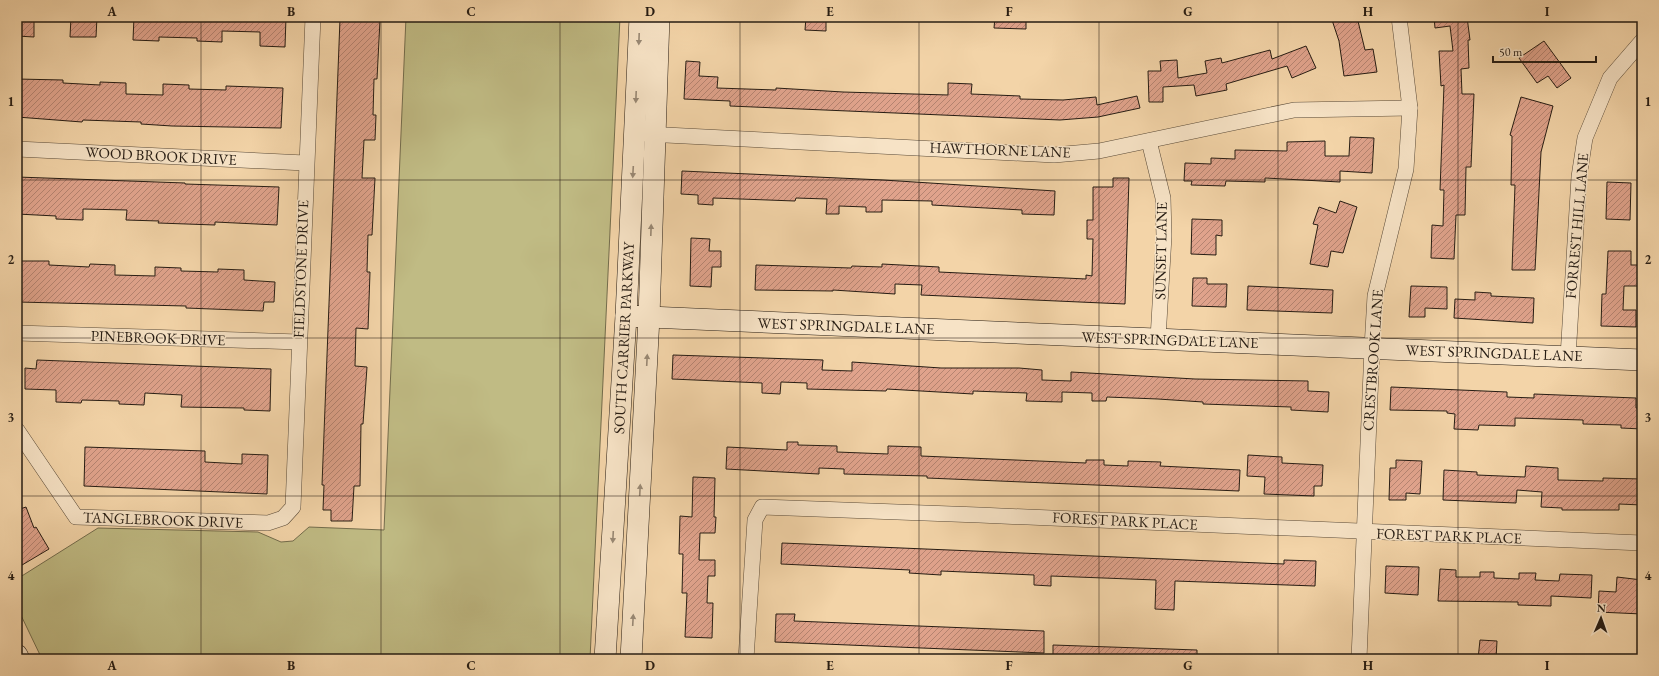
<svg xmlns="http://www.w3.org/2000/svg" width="1659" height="676" viewBox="0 0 1659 676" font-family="'EB Garamond',serif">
	<defs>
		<pattern id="building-hatch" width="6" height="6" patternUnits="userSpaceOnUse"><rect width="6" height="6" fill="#e0a38c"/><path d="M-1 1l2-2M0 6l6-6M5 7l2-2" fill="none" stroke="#b58471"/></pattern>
	</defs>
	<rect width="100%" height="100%" fill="#f3d4a8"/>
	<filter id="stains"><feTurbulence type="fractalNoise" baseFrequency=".005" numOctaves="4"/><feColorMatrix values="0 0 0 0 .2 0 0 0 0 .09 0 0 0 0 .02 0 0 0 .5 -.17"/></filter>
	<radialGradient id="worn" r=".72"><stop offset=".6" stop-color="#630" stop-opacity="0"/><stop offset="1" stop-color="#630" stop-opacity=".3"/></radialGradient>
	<polygon fill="#c0bb84" stroke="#736c4c" points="406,17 620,17 590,659 42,659 17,607 17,579 98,528 258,532 281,542 293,541 309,527 384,530"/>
	<g fill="url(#building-hatch)" stroke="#261c13">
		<polygon points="17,17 34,17 34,37 17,36"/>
		<polygon points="71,17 97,17 96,37 70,37"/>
		<polygon points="134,17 286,17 285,47 260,46 260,32 222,31 222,42 197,41 197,38 159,37 159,41 133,40"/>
		<polygon points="806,17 826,17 826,31 805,30"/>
		<polygon points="995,17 1026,17 1026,29 994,28"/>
		<polygon points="1331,17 1357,17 1365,50 1373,49 1377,72 1344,76 1339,41"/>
		<polygon points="1434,17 1467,17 1470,40 1468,40 1469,68 1461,69 1462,94 1474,94 1471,167 1466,167 1465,215 1456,215 1454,259 1431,258 1432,225 1443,226 1444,190 1440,190 1444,85 1441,86 1439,51 1453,51 1450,26 1435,28"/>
		<polygon points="340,19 380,20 377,79 374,79 373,115 376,115 375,140 364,140 362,178 375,178 372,235 368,235 367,272 370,272 368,329 356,328 355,366 367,367 363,424 361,424 360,486 354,486 352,521 331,521 331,510 323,510 324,485 322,485"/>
		<polygon points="1544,41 1571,78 1557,88 1548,76 1537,83 1519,58"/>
		<polygon points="1306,46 1316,68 1292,78 1287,66 1226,84 1227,90 1196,96 1194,85 1163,87 1163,102 1149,102 1148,71 1161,71 1160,61 1177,60 1178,78 1207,73 1205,61 1221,58 1222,63 1270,50 1272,59"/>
		<polygon points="686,61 700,62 699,76 718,77 717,88 776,90 776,88 843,92 948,95 948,83 972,84 971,94 1020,96 1020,99 1063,100 1096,97 1097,105 1137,96 1140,108 1098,117 1060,120 730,106 730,101 684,99"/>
		<polygon points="17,79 63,80 63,83 100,85 100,82 126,83 126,94 163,95 163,84 189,85 189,89 226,90 226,86 283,88 281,128 172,126 141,124 141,122 83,120 82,122 17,117"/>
		<polygon points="1521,97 1553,106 1541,152 1535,270 1512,270 1515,185 1511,185 1512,136 1510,135"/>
		<polygon points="1350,137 1374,138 1372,173 1340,171 1340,182 1265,178 1265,182 1226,181 1225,186 1191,185 1192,181 1184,181 1185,163 1211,164 1211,158 1235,159 1235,150 1287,151 1287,142 1325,141 1325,156 1349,156"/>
		<polygon points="682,171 883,180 1055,191 1054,215 1022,214 1022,210 932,205 932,201 882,200 882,212 866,212 866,207 839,206 839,214 826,214 827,199 796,198 795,201 713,198 713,205 698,204 698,195 681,194"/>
		<polygon points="17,177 185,183 185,184 279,187 277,225 215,222 215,225 158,223 159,221 126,220 127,210 83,209 83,220 56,219 56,216 17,214"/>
		<polygon points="1113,178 1129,178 1125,304 921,295 922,285 895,284 895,294 833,290 833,291 755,290 756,265 851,268 852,266 882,267 882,264 939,267 939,272 1086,279 1086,275 1092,276 1093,239 1087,239 1087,220 1093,220 1093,187 1113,187"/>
		<polygon points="1607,182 1631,183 1630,220 1606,219"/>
		<polygon points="1340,201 1357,207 1343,253 1331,251 1328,267 1310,264 1318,225 1313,224 1319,207 1336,213"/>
		<polygon points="1192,219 1222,220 1222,236 1216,235 1216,255 1191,254"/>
		<polygon points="691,238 710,239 709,251 721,251 721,267 712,267 711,287 690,286"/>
		<polygon points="1608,251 1631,251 1631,265 1639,265 1638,286 1624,286 1623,310 1636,310 1636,327 1601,326 1602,294 1606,294"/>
		<polygon points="17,261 49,261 49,265 89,267 90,264 115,265 115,275 155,276 155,267 181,268 181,271 218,272 218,269 244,270 244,280 275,282 274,302 264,302 263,311 186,308 186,306 17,302"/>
		<polygon points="1193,278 1207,278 1207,284 1227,284 1226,307 1192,306"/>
		<polygon points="1248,286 1333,290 1332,313 1247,310"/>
		<polygon points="1411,286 1447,287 1447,309 1425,308 1425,317 1409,317"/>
		<polygon points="1475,292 1491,293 1491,296 1534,298 1533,323 1454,318 1455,299 1475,300"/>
		<polygon points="673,355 823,360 822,370 852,371 852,362 941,368 1019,368 1042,370 1042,380 1071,381 1071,372 1195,379 1308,381 1308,391 1329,392 1328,412 1291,410 1291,407 1203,404 1203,402 1158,399 1107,397 1106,401 1092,401 1092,393 1062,392 1062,402 1026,401 1027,393 973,391 973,394 887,389 886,391 807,389 807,383 781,382 780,394 762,393 762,383 672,379"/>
		<polygon points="37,360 271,369 270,411 244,410 244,408 181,407 182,395 145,393 144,405 119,404 119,401 82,400 81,403 56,402 56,390 25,389 25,368 36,369"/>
		<polygon points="1391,387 1507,392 1507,397 1534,398 1534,394 1636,398 1636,408 1642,409 1642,429 1621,428 1621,425 1583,424 1583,420 1515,418 1515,426 1479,425 1478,430 1454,429 1455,414 1447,413 1447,411 1390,410"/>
		<polygon points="787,442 798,442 798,445 837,446 837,452 888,454 888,446 921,447 921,456 1086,463 1086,460 1104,460 1104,465 1128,466 1128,461 1161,462 1160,466 1240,470 1239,491 927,478 927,476 844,474 844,469 819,468 819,474 726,469 727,447 787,450"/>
		<polygon points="85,447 205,451 205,462 242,464 242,454 268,455 267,494 84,486"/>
		<polygon points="1248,455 1282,457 1282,463 1323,465 1322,486 1314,486 1314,496 1264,494 1265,477 1247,476"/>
		<polygon points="1396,460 1422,461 1420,494 1406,493 1406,500 1389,500 1390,468 1396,468"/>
		<polygon points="1526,466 1558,468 1558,480 1603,481 1603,478 1642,479 1642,505 1619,504 1619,510 1562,510 1562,508 1541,507 1542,492 1517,490 1516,503 1443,500 1444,470 1477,472 1477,475 1525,477"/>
		<polygon points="693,477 715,478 714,517 716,517 715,533 700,533 699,560 715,560 715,576 708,576 707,603 713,603 712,638 685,637 687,593 682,593 683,554 679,554 680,516 692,517"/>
		<polygon points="26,507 34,528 36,527 49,549 17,568 17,510"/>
		<polygon points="782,543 1284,564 1284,560 1316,561 1315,586 1175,581 1174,610 1155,609 1156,580 1051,576 1051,586 1034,585 1034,575 941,571 941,575 909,573 910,570 781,564"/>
		<polygon points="1386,566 1419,567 1418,595 1385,593"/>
		<polygon points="1440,569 1456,570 1456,577 1480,577 1480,572 1494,572 1494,578 1519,579 1519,573 1536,573 1535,580 1559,581 1560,574 1592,575 1591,598 1551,596 1551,606 1518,605 1518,602 1438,601"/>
		<polygon points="1617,577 1642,580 1642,614 1598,612 1599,591 1616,592"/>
		<polygon points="776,614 795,614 794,621 1044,631 1044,653 775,642"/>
		<polygon points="1480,640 1497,641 1496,659 1478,659"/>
		<polygon points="1053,645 1197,650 1197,659 1053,659"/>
	</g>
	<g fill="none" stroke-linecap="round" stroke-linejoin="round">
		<defs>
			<g id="street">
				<polyline points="646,134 1054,155 1099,151 1294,110 1410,108"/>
				<polyline points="1149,141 1163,198 1164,236 1158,339"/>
				<polyline points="17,149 305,163"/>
				<polyline points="17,333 299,342"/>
				<polyline points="1568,357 1579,177 1585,138 1610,78 1642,41"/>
				<polyline points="17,430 76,517 268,523 283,518 293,507 313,17"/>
				<polyline points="746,659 755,520 762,507 979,515 1642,543"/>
				<polyline points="1359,659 1372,348 1375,296 1406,169 1410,108 1399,17"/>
			</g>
			<g id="secondary">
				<polyline points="626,316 1642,360"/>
				<polyline points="17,655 19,659"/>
				<polyline points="605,659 626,316 640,17"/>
				<polyline points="631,659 649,317 659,17"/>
			</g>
		</defs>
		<use href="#street" stroke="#594a38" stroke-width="16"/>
		<use href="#secondary" stroke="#261c13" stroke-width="22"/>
		<use href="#street" stroke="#f7e3c6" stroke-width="15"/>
		<use href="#secondary" stroke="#f7e3c6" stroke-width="21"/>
	</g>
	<defs><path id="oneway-solid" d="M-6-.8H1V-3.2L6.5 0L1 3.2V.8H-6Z"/></defs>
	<g fill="#998975">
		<use href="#oneway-solid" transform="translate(639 39) rotate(92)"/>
		<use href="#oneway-solid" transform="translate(636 97) rotate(92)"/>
		<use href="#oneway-solid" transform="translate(633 172) rotate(93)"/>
		<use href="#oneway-solid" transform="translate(651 230) rotate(-88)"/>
		<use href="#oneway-solid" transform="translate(647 360) rotate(-87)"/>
		<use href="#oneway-solid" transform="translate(640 490) rotate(-87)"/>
		<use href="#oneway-solid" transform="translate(613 537) rotate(93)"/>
		<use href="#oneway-solid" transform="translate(633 620) rotate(-87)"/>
	</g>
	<path fill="none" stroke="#261c13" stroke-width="1" stroke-opacity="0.55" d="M 201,17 L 201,659M 381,17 L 381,659M 560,17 L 560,659M 740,17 L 740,659M 919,17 L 919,659M 1099,17 L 1099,659M 1278,17 L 1278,659M 1458,17 L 1458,659M 17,180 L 1642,180M 17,338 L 1642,338M 17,496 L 1642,496"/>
	<g text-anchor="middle" stroke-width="3" stroke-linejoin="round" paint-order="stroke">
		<g font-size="15" fill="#261c13" stroke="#f7e3c6">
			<text transform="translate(1000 150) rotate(2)" y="5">HAWTHORNE LANE</text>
			<text transform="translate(161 156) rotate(3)" y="5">WOOD BROOK DRIVE</text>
			<text transform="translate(1577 226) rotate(-85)" y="5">FORREST HILL LANE</text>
			<text transform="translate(1161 251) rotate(-89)" y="5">SUNSET LANE</text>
			<text transform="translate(301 269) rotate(-88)" y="5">FIELDSTONE DRIVE</text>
			<text transform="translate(846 326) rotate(2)" y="5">WEST SPRINGDALE LANE</text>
			<text transform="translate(158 338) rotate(2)" y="5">PINEBROOK DRIVE</text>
			<text transform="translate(624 338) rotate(-87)" y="5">SOUTH CARRIER PARKWAY</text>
			<text transform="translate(1170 340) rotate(2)" y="5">WEST SPRINGDALE LANE</text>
			<text transform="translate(1494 353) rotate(2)" y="5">WEST SPRINGDALE LANE</text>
			<text transform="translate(1373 360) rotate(-86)" y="5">CRESTBROOK LANE</text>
			<text transform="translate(163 520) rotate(2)" y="5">TANGLEBROOK DRIVE</text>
			<text transform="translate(1125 521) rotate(3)" y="5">FOREST PARK PLACE</text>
			<text transform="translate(1449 536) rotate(2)" y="5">FOREST PARK PLACE</text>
		</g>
	</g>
	<rect width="1659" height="676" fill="none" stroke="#f3d4a8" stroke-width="44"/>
	<g transform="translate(1601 618) rotate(2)" stroke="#f7e3c6" stroke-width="3" paint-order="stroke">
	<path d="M0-3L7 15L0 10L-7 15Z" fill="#261c13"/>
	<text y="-6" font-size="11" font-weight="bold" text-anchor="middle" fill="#261c13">N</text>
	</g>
	<path d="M1493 56v6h103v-6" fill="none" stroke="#261c13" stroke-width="2"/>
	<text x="1499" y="56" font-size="12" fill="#261c13" stroke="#f7e3c6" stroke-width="3" paint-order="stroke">50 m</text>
	<rect x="22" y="22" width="1615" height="632" fill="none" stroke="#261c13" stroke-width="1.5"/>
	<g font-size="13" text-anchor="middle" font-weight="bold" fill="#261c13">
		<text x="112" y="16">A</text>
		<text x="291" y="16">B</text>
		<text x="471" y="16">C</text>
		<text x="650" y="16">D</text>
		<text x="830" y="16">E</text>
		<text x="1009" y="16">F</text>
		<text x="1188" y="16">G</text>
		<text x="1368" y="16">H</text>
		<text x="1547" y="16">I</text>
		<text x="11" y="106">1</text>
		<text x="1648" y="106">1</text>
		<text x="11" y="264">2</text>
		<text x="1648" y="264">2</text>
		<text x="11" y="422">3</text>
		<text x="1648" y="422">3</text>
		<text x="11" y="580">4</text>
		<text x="1648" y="580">4</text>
		<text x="112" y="670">A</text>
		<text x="291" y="670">B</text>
		<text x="471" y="670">C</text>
		<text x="650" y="670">D</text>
		<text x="830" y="670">E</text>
		<text x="1009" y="670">F</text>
		<text x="1188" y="670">G</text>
		<text x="1368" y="670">H</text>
		<text x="1547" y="670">I</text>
	</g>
	<rect width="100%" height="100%" filter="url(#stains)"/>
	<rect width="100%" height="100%" fill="url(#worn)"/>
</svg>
